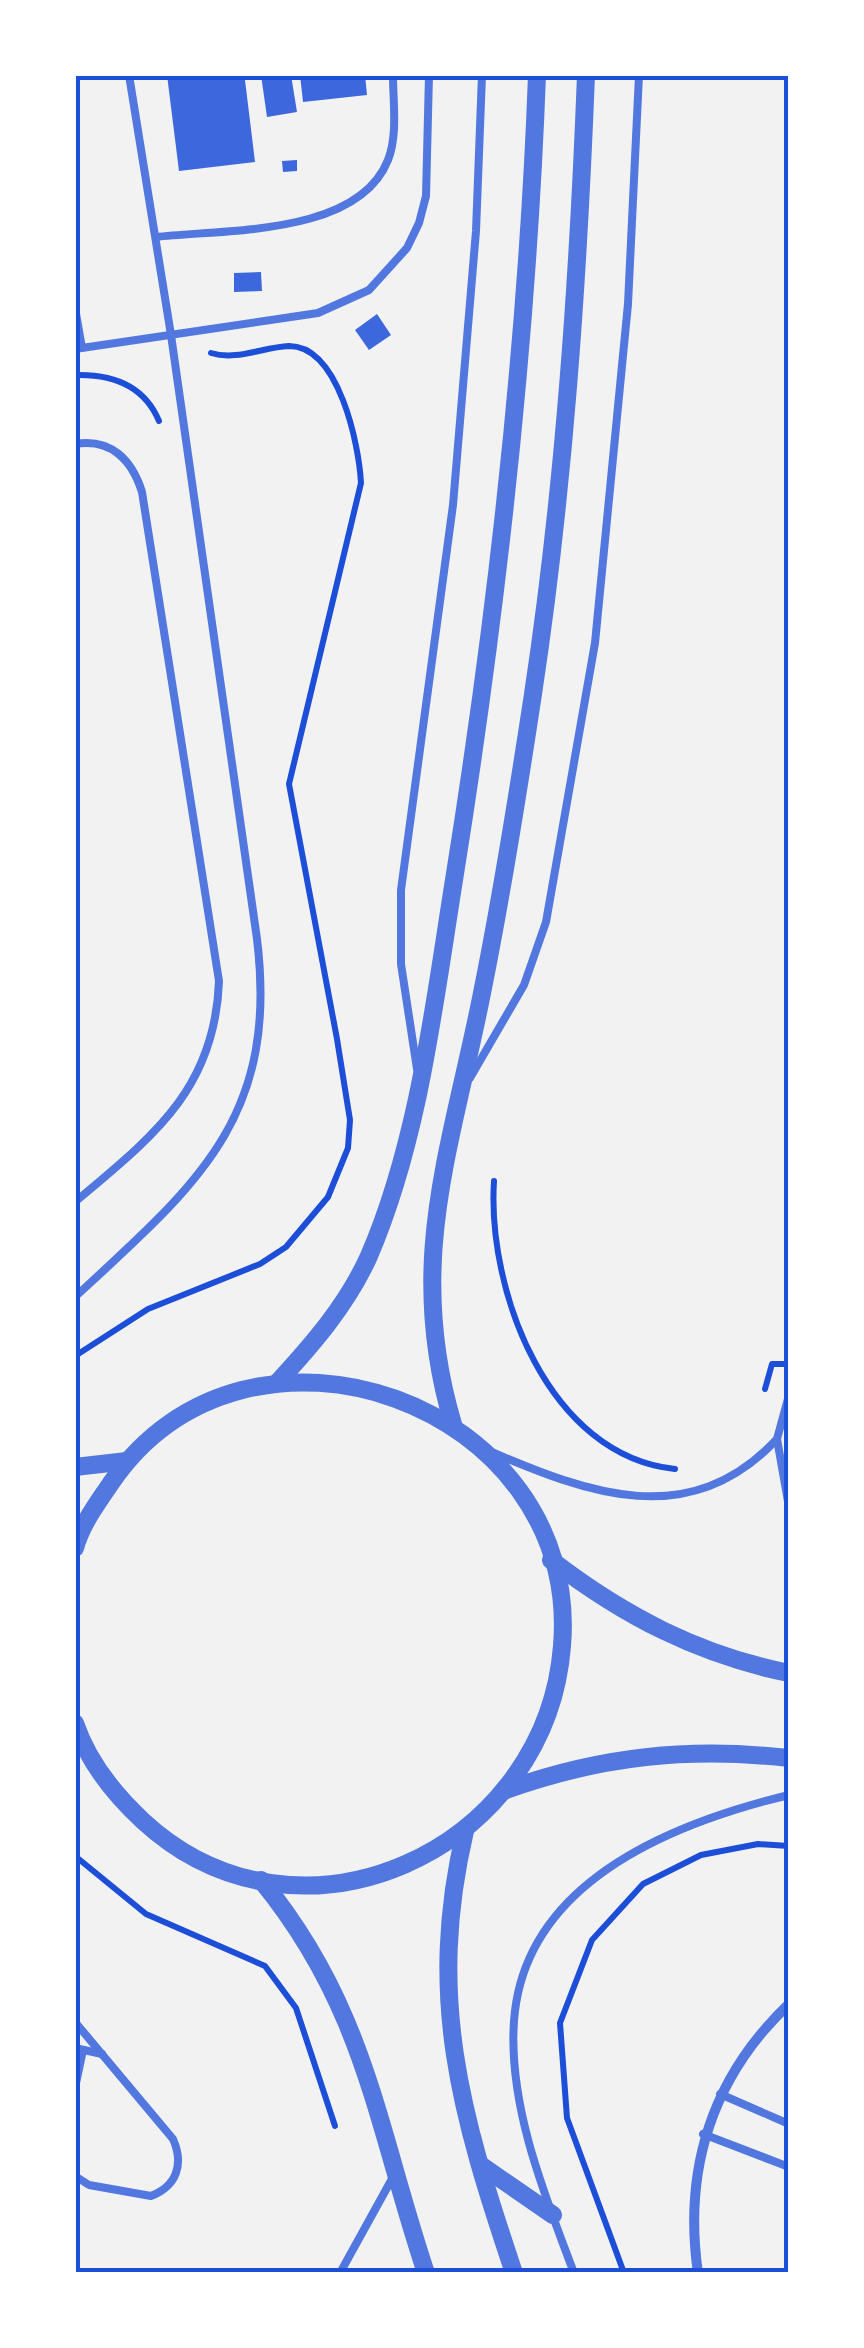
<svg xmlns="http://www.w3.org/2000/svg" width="864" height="2348" viewBox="0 0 864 2348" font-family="Commissioner,sans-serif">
	<rect width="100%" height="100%" fill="#f2f2f2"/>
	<g fill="#3d67dc">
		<polygon points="167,75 256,75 257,79 245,80 255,162 179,171"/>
		<polygon points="261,75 291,75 297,112 267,117"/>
		<polygon points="300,75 365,75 367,95 303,102"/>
		<polygon points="297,160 297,171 283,172 282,161"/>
		<polygon points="261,272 262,291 234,292 234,273"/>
		<polygon points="377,314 391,335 369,350 355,330"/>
	</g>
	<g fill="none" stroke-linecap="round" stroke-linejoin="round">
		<g stroke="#1d4ed8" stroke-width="6">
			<path d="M 75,375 C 111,374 144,385 159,421"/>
			<path d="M 494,1181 C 487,1292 549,1456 675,1469"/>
			<path d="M 75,1356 L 148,1309 L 260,1264 L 286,1247 L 328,1197 L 348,1148 L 350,1120 L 337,1039 L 289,784 L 361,483 C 359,445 339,346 289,346 C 263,347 237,361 211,353"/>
			<polyline points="765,1389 772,1364 789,1364"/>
			<polyline points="75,1856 146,1914 265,1966 296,2008 335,2126"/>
			<polyline points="624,2273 567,2118 560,2023 592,1940 643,1884 701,1855 758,1844 789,1846"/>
		</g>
		<g stroke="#5277de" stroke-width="8">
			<path d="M 156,237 C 225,229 358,236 388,160 C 398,135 393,102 393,75"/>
			<polyline points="75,308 82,348"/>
			<polyline points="75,349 318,313 369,290 407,248 419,223 426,196 429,75"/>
			<path d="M 75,444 C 111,438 132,460 142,492 L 219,981 C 215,1090 152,1137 75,1202"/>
			<polyline points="417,1069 401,964 401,890 453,505 476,231 482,75"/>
			<polyline points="470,1078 524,985 546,922 595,643 628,304 639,75"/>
			<path d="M 75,1297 C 196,1185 279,1119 257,939 L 171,335 L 129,75"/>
			<polyline points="789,1395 777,1439 789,1507"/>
			<path d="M 487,1450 C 589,1494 690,1532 777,1439"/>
			<path d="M 75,2022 L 173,2139 C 184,2164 177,2186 151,2196 L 89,2185 L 75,2176"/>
			<polyline points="75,2048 102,2054"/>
			<polyline points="75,2088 83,2050"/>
			<polyline points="720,2094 789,2124"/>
			<polyline points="703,2134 789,2167"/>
			<polyline points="340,2273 393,2177"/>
			<path d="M 574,2273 C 545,2196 508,2106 514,2021 C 524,1881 673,1823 789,1795"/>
		</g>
		<path stroke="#5277de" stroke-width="10" d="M 698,2273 C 683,2169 712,2077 789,2004"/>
		<g stroke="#5277de" stroke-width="18">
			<path d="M 276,1384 C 312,1345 347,1305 369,1256 C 419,1140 434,1004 454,880 C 497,612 527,346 537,75"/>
			<path d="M 453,1424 C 405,1263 451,1150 482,993 C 502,894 518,793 533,694 C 564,489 578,282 586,75"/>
			<polyline points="75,1467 127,1461"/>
			<path d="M 75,1548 C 82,1523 97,1504 111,1483 C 248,1283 582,1404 562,1646 C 546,1851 299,1965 143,1821 C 113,1793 88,1762 75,1723"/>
			<path d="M 551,1560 C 624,1616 699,1655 789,1673"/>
			<path d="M 506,1790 C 601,1756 689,1747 789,1758"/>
			<path d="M 465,1831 C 426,1997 461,2115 514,2273"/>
			<path d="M 261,1880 C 365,2007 376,2123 426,2273"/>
			<polyline points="482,2166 553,2215"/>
		</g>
	</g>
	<rect width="864" height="2348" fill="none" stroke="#ffffff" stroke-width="155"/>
	<rect x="78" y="78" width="708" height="2192" fill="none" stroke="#1d4ed8" stroke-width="4"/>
</svg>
